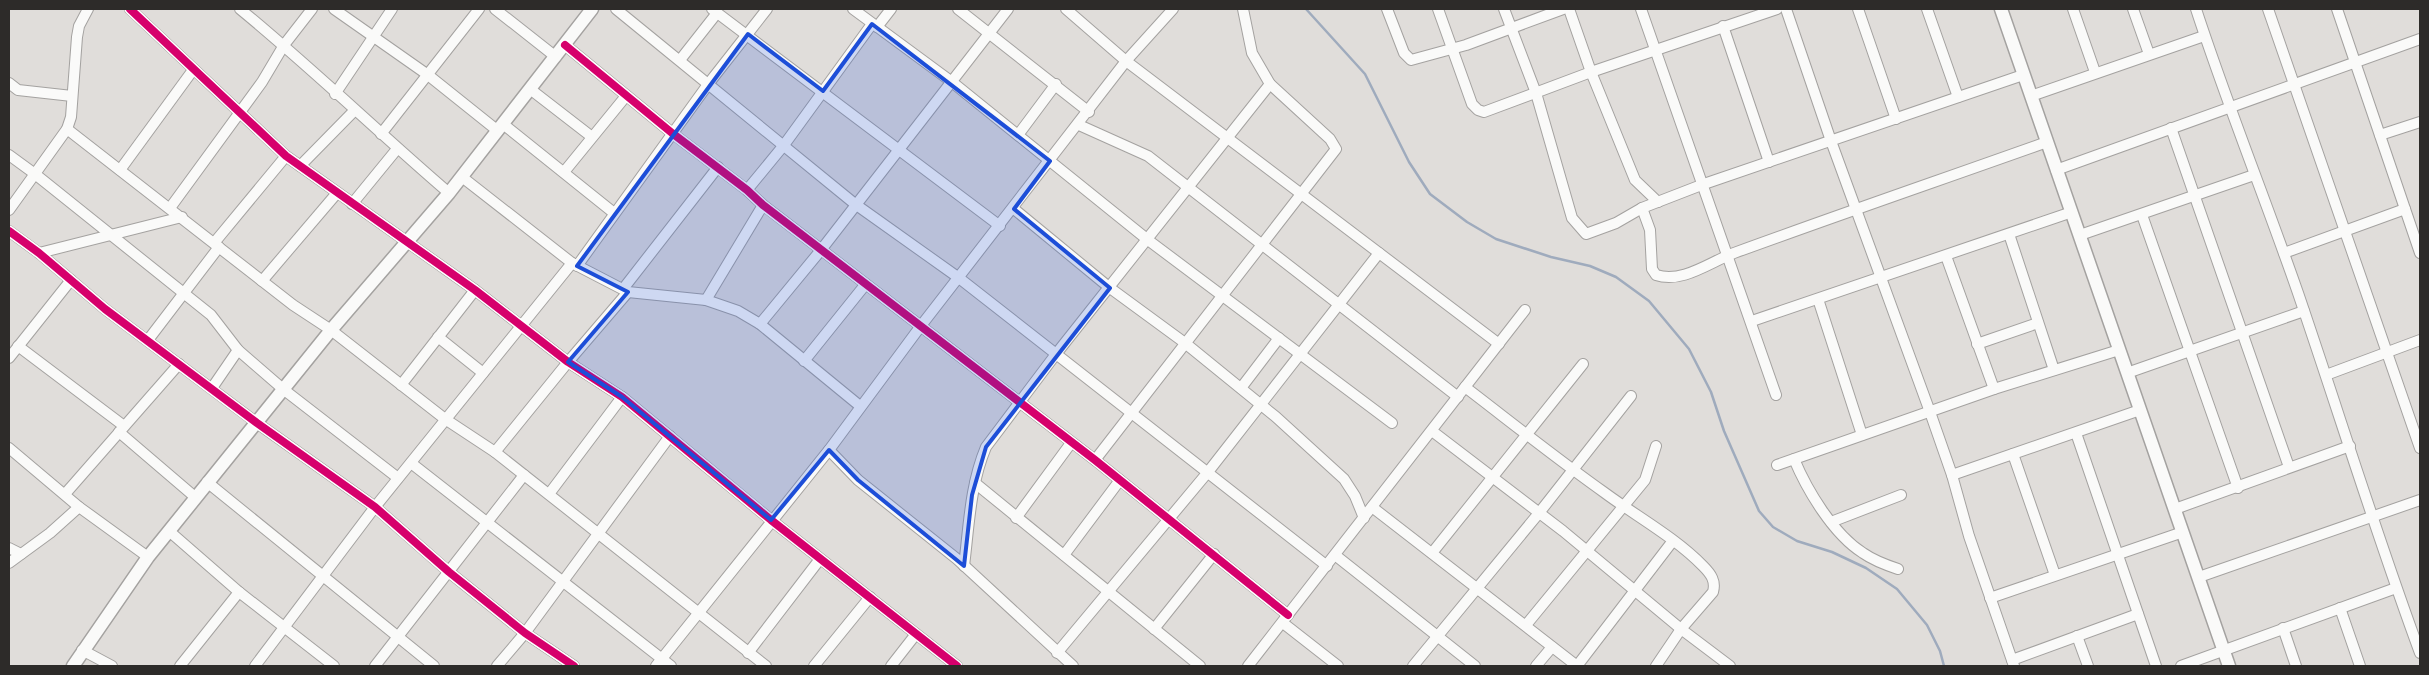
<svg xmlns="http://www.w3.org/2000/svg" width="2429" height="675" viewBox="0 0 2429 675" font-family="Lora,serif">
	<rect width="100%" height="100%" fill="#e0ddda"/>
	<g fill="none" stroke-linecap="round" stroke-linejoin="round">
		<polyline stroke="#9fabbd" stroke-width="2.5" points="1306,9 1365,74 1409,162 1430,194 1467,222 1496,239 1551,257 1590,266 1616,277 1649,301 1689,349 1711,392 1724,431 1759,511 1773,527 1797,541 1832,552 1866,568 1897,589 1927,625 1940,651 1944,666"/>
		<defs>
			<g id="minor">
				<polyline points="130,9 286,156 475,290 568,362 622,397 771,520 957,666"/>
				<path d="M 240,9 C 312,68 379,133 449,193"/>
				<polyline points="334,9 428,75 498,131"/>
				<polyline points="495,9 556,57"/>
				<polyline points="616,9 855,204 959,278 1327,566"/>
				<polyline points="712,9 1000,226"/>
				<polyline points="853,9 952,82 1148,240 1392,423"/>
				<polyline points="958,9 1089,112"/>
				<polyline points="1066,9 1126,61 1499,344"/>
				<polyline points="1387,9 1404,53 1411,60 1466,45 1563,9"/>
				<polyline points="1438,9 1472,104 1478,110 1484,112 1591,72 1777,9"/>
				<polyline points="1504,9 1536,93 1572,218 1586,234 1616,223 1642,208 1704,184 2023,75"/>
				<polyline points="1569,9 1591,72 1635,180 1658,202"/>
				<polyline points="1641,9 1776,395"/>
				<polyline points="1786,9 1831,141 1930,412 1952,475 1969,536 2014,666"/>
				<polyline points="1858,9 1896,119"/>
				<polyline points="1927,9 1958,97"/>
				<polyline points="2073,9 2095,72"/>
				<polyline points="2133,9 2149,54"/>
				<path d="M 2196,9 C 2227,104 2265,198 2298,293 C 2339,413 2376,534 2420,653"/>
				<polyline points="2268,9 2420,448"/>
				<polyline points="2337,9 2420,253"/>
				<polyline points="1723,26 1769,162"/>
				<polyline points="877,27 891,9"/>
				<polyline points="565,45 672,133 747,190 763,205 1095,460 1288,615"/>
				<polyline points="680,60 717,13"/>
				<polyline points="9,83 18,90 72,96"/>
				<polyline points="530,89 592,137"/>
				<polyline points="335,94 392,9"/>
				<polyline points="2031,96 2204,36"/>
				<polyline points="503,124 614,213"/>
				<polyline points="1079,125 1148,156 1458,397"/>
				<polyline points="2171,128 2289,467"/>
				<polyline points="67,129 293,305 331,330 445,419 495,452 766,666"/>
				<polyline points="381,134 479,9"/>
				<polyline points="1018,135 1056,84"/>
				<polyline points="2380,135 2420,122"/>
				<polyline points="9,155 35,174 211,315 238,350 283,389 398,478"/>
				<polyline points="300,166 354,111"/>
				<polyline points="120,170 193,70"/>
				<polyline points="2056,170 2420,39"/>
				<polyline points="564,172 626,96"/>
				<polyline points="462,177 572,263 628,292 706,300 738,311 760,324 860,406"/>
				<polyline points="747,190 784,145 872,24"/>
				<polyline points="352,204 397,149"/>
				<polyline points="170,208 262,82 284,45 312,9"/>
				<path d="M 1642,208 L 1650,230 L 1652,269 L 1656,275 C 1682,284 1710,262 1734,253 C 1838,215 1943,179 2047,142"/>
				<polyline points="1014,209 1110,288 1185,343 1276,417 1344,479 1355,496 1364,518"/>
				<polyline points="9,210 67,129 71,117 77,37 79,26 88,9"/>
				<polyline points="2142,215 2238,488"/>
				<polyline points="9,231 39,253 105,309 257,423 375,507 449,572 525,633 574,666"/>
				<polyline points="2009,234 2054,370"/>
				<polyline points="2080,235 2254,175"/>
				<polyline points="214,243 286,156"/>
				<polyline points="39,253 182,217"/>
				<polyline points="2284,253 2405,209"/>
				<polyline points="1946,256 1994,389"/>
				<polyline points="577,266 709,83 767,9"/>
				<polyline points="262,281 337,193"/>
				<polyline points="623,289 718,167"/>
				<polyline points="1818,299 1862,435"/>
				<polyline points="706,300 763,205"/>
				<polyline points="1752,321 2072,212"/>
				<polyline points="760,324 821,250 1008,9"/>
				<polyline points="438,337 483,373"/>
				<polyline points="148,340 219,247"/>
				<polyline points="1977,344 2038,323"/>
				<polyline points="18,346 124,426"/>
				<polyline points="9,358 71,280"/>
				<polyline points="804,361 865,285"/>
				<polyline points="2127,373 2304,311"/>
				<polyline points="2326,375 2420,340"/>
				<polyline points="401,385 475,290"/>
				<path d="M 1465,387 C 1512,423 1557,459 1605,493 C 1636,516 1676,538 1703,566 C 1711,574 1716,581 1713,592 L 1681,629 L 1656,666"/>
				<polyline points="212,388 238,350"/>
				<polyline points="1241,388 1279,338"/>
				<polyline points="1432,431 1563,531 1681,629 1730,666"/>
				<polyline points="119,432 195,497"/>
				<polyline points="2076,433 2156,666"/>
				<polyline points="9,448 79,507 148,557"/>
				<polyline points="829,450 858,480 957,559 1073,666"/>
				<polyline points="495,452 568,362 628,292"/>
				<polyline points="2013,454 2055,575"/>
				<path d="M 1794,459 C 1807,490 1833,534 1863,553 C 1873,560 1886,565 1898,569"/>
				<polyline points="1095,460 1336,149 1330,139 1270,84 1252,53 1243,9"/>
				<polyline points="411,463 671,666"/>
				<polyline points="1777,465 1994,389 2119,350"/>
				<polyline points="1952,475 2140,410"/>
				<polyline points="207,482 434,666"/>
				<polyline points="975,483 1200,666"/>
				<polyline points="65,494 179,364"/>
				<polyline points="549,494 622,397"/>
				<polyline points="1372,507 1577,666"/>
				<polyline points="2175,509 2350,446"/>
				<polyline points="1016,518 1071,443"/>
				<polyline points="1831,522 1901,495"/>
				<polyline points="169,531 239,592 334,666"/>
				<polyline points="9,548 21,554"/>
				<polyline points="1432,553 1583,364"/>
				<polyline points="1064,555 1120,480"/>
				<polyline points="1335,555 1475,666"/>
				<polyline points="9,563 50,533 79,507"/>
				<path d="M 964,566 C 969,526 970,485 986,447 L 1056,354 L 1270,84"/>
				<polyline points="2199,577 2420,500"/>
				<polyline points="1990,598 2183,532"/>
				<polyline points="2340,608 2360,666"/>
				<polyline points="1283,623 1338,666"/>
				<polyline points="1526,625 1645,480 1656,446"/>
				<polyline points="2283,628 2296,666"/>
				<polyline points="1154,629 1214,554"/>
				<polyline points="2077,636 2088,666"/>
				<polyline points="82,650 112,666"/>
				<polyline points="748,653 820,559"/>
				<polyline points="1057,653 1208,472 1379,253"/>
				<polyline points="2012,660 2138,614"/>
				<polyline points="180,666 239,592"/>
				<polyline points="255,666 375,507 572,263"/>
				<polyline points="375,666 524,475"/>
				<polyline points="497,666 525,633 670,436"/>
				<polyline points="656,666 829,450 920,327 1126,61 1173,9"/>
				<polyline points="814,666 870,597"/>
				<polyline points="891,666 916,634"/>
				<polyline points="1248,666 1525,310"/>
				<polyline points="1413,666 1539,513 1631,396"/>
				<polyline points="1536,666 1552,647"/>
				<polyline points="1577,666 1672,542"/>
				<polyline points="2181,666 2396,588"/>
			</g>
			<g id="tertiary">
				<polyline points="2001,9 2229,666"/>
				<polyline points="73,666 148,557 331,330 449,193 592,9"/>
			</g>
		</defs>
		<use href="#minor" stroke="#a4a2a0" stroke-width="12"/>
		<use href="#tertiary" stroke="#a4a2a0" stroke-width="15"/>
		<use href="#minor" stroke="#fafaf9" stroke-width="10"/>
		<use href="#tertiary" stroke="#fafaf9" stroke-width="12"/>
		<defs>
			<g id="cycleway">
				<polyline points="130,9 286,156 475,290 568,362 622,397 771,520 957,666"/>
				<polyline points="565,45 672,133 747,190 763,205 1095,460 1288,615"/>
				<polyline points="9,231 39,253 105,309 257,423 375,507 449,572 525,633 574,666"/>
			</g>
		</defs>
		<use href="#cycleway" stroke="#fff" stroke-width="11"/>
		<use href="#cycleway" stroke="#d6006c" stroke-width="8"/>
	</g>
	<path fill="#1d4ed8" fill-opacity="0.2" stroke="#1d4ed8" stroke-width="4" stroke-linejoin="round" d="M 872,24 L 1050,161 L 1014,209 L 1110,288 L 986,447 L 972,495 L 964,566 L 858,480 L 829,450 L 771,520 L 622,397 L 568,362 L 628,292 L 577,266 L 748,34 L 823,91 Z"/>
	<rect width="2429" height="675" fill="none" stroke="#2d2b29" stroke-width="20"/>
</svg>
